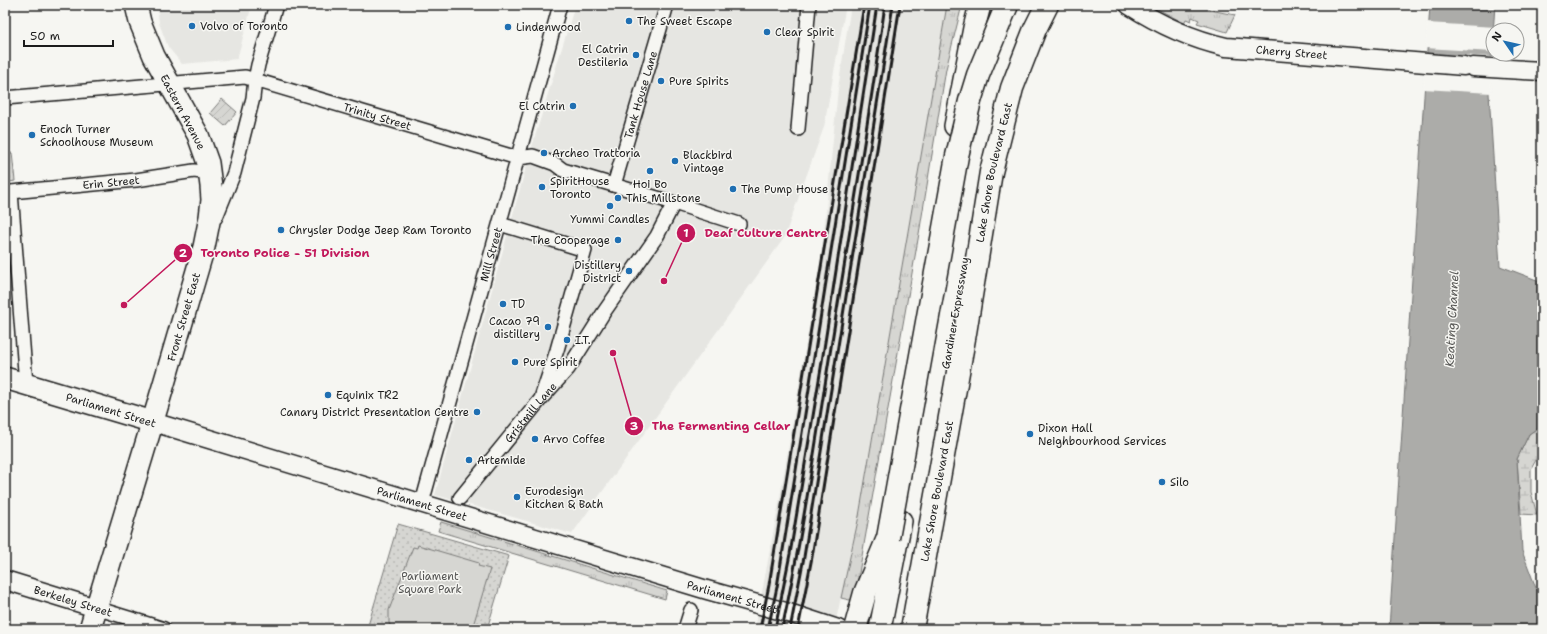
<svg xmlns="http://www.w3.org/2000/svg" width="1547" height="634" viewBox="0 0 1547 634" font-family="'Shantell Sans',sans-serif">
	<defs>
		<pattern id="grass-tufts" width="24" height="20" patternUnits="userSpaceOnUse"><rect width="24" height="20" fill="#d6d6d2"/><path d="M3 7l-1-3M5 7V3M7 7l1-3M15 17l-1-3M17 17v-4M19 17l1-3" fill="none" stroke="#b7b7b4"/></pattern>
		<pattern id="wetland-marsh" width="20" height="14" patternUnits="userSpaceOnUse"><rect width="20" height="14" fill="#d6d6d2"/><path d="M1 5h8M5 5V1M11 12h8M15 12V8" fill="none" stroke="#b7b7b4"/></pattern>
		<pattern id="park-dots" width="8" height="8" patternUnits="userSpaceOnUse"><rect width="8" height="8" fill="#d6d6d2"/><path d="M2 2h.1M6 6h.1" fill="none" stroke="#b7b7b4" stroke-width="1.8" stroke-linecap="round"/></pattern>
		<pattern id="garden-furrows" width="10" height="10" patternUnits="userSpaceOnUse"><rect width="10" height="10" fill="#d6d6d2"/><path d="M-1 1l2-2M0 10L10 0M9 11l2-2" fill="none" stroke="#b7b7b4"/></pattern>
	</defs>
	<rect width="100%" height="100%" fill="#f6f6f2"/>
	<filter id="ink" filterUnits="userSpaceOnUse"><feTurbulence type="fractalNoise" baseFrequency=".025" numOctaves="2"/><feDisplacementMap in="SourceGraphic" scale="8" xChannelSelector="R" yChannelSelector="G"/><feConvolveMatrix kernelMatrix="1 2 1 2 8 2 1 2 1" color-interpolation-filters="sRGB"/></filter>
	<g filter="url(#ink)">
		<g fill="#e6e6e2">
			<polygon points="157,5 252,5 237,59 182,64 168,47 159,23"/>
			<polygon points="575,5 846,5 824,127 784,238 572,534 435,495 530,153"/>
			<polygon points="851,5 947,5 859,516 834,629 755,629 779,503 822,251 838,89"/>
		</g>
		<g fill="url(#grass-tufts)" stroke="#797977">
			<polygon points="947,5 962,5 946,69 920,228 854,601 841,598 859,516"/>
			<polygon points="1150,5 1198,5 1215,11 1235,15 1227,32 1197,23 1199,20 1192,17 1191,21 1186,19 1184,23"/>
			<polygon points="441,522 667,591 665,599 438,531"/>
		</g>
		<polygon fill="url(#wetland-marsh)" stroke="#797977" points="1542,425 1542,449 1531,469 1531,492 1537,515 1521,514 1517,459 1529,434"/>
		<g fill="url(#park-dots)" stroke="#797977">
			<polygon points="12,153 15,181 5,183 5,154"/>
			<polygon points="5,211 9,273 5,274"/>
			<polygon points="398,524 509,556 487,629 367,629"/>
		</g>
		<polygon fill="url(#garden-furrows)" stroke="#797977" points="222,99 237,112 225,126 210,113"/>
		<polygon fill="#d6d6d2" stroke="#797977" points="418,545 479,563 478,566 490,569 472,629 392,629 389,623 389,610 413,547 417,548"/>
		<polygon fill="#acaca9" stroke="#727271" points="1430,5 1495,5 1489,93 1500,266 1542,282 1542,425 1529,434 1517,459 1522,551 1536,588 1542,595 1542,629 1389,629"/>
		<g fill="#f6f6f2">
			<polygon points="1427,23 1496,27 1496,30 1493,30 1493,52 1425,48"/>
			<polygon points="1425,53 1494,57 1491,93 1423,89"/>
		</g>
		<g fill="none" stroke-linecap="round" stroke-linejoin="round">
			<defs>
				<g id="street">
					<path id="s1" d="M 5,98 L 245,77 L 504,154 L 518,158 L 533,156 L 555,164 L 563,170 L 674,203 L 739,224"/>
					<polyline points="798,129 809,5"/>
					<path id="s2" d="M 614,185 L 667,5"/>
					<polyline points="216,217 234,173 253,98 255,80 258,65 276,5"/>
					<polyline points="500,224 585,250 557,350 542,395"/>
					<path id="s3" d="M 26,384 L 11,192 L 136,180 L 194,171 L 210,173"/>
					<path id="s4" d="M 460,498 L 540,400 L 568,369 L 604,312 L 657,236 L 674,203"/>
					<path id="s5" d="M 422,503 L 560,5"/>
					<polyline points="96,608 164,629"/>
					<polyline points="685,629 691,610"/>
				</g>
				<g id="secondary">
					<path id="s6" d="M 1129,5 C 1160,25 1191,39 1226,47 L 1464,66"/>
					<polyline points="1473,67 1542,71"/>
					<path id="s7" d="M 153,422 L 707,590 L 789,613 L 838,629"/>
					<polyline points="5,580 96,608"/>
				</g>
				<g id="primary">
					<polyline points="955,126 974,28 980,5"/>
					<polyline points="5,378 153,422"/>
					<path id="s8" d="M 90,629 L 158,404 L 204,247 L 210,217 L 212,200 L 211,186 L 208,163 L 198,135 L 154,56 L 140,22 L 136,5"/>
					<polyline points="880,629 901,521"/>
				</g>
				<g id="highway">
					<polyline points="855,629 865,593 888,538"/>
					<path id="s9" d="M 912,629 L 965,333 L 991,172 L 1012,88 L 1035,29 L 1047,5"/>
				</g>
			</defs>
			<use href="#street" stroke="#1c1c1c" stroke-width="16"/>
			<use href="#secondary" stroke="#1c1c1c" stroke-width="21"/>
			<use href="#primary" stroke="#1c1c1c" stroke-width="24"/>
			<use href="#highway" stroke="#1c1c1c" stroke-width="25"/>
			<use href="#street" stroke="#f6f6f2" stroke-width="13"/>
			<use href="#secondary" stroke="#f6f6f2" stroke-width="18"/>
			<use href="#primary" stroke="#f6f6f2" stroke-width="21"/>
			<use href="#highway" stroke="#f6f6f2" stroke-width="22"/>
			<g stroke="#1c1c1c" stroke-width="3">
				<polyline points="760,629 769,585 864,5"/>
				<polyline points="768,629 777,587 802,433 870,5"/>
				<polyline points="775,629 790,554 821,368 877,5"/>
				<path d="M 782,629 C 801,542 814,454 828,366 C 847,246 868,126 885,5"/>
				<polyline points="790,629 804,557 893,5"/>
				<polyline points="798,629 812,557 900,5"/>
			</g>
			<defs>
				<polyline id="highway-bridge" points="888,538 957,156 970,101 978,75 1007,5"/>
			</defs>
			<use href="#highway-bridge" stroke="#1c1c1c" stroke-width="25" stroke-linecap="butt"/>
			<use href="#highway-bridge" stroke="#f6f6f2" stroke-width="22"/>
		</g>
	</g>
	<g fill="#1f6fb2" stroke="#f6f6f2" stroke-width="1.5">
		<circle cx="629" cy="21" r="4"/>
		<circle cx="192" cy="26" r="4"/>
		<circle cx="508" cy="27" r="4"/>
		<circle cx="767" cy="32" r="4"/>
		<circle cx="636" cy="55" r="4"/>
		<circle cx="661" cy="81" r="4"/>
		<circle cx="573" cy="106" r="4"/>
		<circle cx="32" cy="135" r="4"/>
		<circle cx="544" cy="153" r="4"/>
		<circle cx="675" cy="161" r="4"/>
		<circle cx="650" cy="171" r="4"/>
		<circle cx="542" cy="187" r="4"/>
		<circle cx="733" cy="189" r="4"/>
		<circle cx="618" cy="198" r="4"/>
		<circle cx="610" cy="206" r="4"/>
		<circle cx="281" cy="230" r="4"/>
		<circle cx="618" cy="240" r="4"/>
		<circle cx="629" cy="271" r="4"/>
		<circle cx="503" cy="304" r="4"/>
		<circle cx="548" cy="327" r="4"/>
		<circle cx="567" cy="340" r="4"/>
		<circle cx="515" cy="362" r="4"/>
		<circle cx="328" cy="395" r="4"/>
		<circle cx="477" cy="412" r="4"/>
		<circle cx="1030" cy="434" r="4"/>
		<circle cx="535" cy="439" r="4"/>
		<circle cx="469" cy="460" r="4"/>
		<circle cx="1162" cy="482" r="4"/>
		<circle cx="517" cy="497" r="4"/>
	</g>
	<g text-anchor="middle" stroke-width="3" stroke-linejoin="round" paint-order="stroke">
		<g font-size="11" fill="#1c1c1c" stroke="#f6f6f2" text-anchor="start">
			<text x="637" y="25">The Sweet Escape</text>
			<text x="200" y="30">Volvo of Toronto</text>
			<text x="516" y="31">Lindenwood</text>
			<text x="775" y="36">Clear Spirit</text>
			<text x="628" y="53" text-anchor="end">El Catrin<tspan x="628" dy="13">Destileria</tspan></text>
			<text x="669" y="85">Pure Spirits</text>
			<text x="565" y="110" text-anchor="end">El Catrin</text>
			<text x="40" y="133">Enoch Turner<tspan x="40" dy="13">Schoolhouse Museum</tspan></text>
			<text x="552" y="157">Archeo Trattoria</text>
			<text x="683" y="159">Blackbird<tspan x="683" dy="13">Vintage</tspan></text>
			<text x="550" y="185">SpiritHouse<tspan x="550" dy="13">Toronto</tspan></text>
			<text x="650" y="188" text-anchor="middle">Hoi Bo</text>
			<text x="741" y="193">The Pump House</text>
			<text x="626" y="202">This Millstone</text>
			<text x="610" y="223" text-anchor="middle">Yummi Candles</text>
			<text x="289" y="234">Chrysler Dodge Jeep Ram Toronto</text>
			<text x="610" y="244" text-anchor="end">The Cooperage</text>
			<text x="621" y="269" text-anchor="end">Distillery<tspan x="621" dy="13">District</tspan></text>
			<text x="511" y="308">TD</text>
			<text x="540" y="325" text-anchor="end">Cacao 79<tspan x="540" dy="13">distillery</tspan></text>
			<text x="575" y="344">I.T.</text>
			<text x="523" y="366">Pure Spirit</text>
			<text x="336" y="399">Equinix TR2</text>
			<text x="469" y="416" text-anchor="end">Canary District Presentation Centre</text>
			<text x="1038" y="432">Dixon Hall<tspan x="1038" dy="13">Neighbourhood Services</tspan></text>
			<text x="543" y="443">Arvo Coffee</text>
			<text x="477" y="464">Artemide</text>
			<text x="1170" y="486">Silo</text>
			<text x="525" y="495">Eurodesign<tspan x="525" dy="13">Kitchen &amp; Bath</tspan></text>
		</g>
		<g font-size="11" fill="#1c1c1c" stroke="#f6f6f2">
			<text dy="4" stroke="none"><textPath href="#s6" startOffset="172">Cherry Street</textPath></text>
			<text dy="4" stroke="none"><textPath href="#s2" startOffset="94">Tank House Lane</textPath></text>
			<text transform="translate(183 112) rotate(62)" y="4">Eastern Avenue</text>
			<text dy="4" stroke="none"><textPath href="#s1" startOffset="379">Trinity Street</textPath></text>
			<text dy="4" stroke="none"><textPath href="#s9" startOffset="464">Lake Shore Boulevard East</textPath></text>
			<text dy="4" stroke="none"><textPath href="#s3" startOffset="293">Erin Street</textPath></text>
			<text dy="4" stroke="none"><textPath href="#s5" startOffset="258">Mill Street</textPath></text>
			<text transform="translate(955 313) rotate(-80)" y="4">Gardiner Expressway</text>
			<text dy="4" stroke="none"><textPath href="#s8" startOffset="326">Front Street East</textPath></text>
			<text transform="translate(111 410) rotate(17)" y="4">Parliament Street</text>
			<text dy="4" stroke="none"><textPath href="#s4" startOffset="111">Gristmill Lane</textPath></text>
			<text dy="4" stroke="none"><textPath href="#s9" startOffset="140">Lake Shore Boulevard East</textPath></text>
			<text dy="4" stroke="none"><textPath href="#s7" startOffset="281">Parliament Street</textPath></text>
			<text dy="4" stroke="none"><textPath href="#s7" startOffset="605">Parliament Street</textPath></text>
			<text transform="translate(73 601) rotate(17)" y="4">Berkeley Street</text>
		</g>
		<g font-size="11" fill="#545453" stroke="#f6f6f2">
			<text x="430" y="580">Parliament<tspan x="430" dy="13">Square Park</tspan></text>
		</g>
		<g font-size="12" font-style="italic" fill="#565654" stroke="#f6f6f2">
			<text transform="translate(1452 319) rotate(-87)" y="4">Keating Channel</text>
		</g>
	</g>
	<path fill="none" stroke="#c2185b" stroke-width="1.5" d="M664 281L686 233M124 305L183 253M613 353L634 426"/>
	<g fill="#c2185b" stroke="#f6f6f2" stroke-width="1.5">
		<circle cx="664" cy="281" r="4"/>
		<circle cx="124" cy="305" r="4"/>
		<circle cx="613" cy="353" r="4"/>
		<circle cx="686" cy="233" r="10"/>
		<circle cx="183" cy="253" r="10"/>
		<circle cx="634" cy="426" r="10"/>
	</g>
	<g font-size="12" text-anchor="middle" font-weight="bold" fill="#fff">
		<text x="686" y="237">1</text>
		<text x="183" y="257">2</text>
		<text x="634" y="430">3</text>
	</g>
	<g font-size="12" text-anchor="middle" font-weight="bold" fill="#c2185b" stroke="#f6f6f2" stroke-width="3" stroke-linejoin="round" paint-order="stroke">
		<text x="766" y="237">Deaf Culture Centre</text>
		<text x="285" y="257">Toronto Police - 51 Division</text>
		<text x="721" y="430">The Fermenting Cellar</text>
	</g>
	<rect width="1547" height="634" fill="none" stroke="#f6f6f2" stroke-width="20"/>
	<rect x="10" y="10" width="1527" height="614" fill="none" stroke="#1c1c1c" stroke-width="1.5" filter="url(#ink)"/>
	<g transform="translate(1505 42) rotate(304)"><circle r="19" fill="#f6f6f2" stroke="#9f9f9c"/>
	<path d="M0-3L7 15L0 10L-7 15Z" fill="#1f6fb2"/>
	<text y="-6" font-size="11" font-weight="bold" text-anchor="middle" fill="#1c1c1c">N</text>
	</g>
	<path d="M24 40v6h89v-6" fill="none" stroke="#1c1c1c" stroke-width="2"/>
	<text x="30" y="40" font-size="12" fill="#1c1c1c" stroke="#f6f6f2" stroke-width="3" paint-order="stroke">50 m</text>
</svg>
